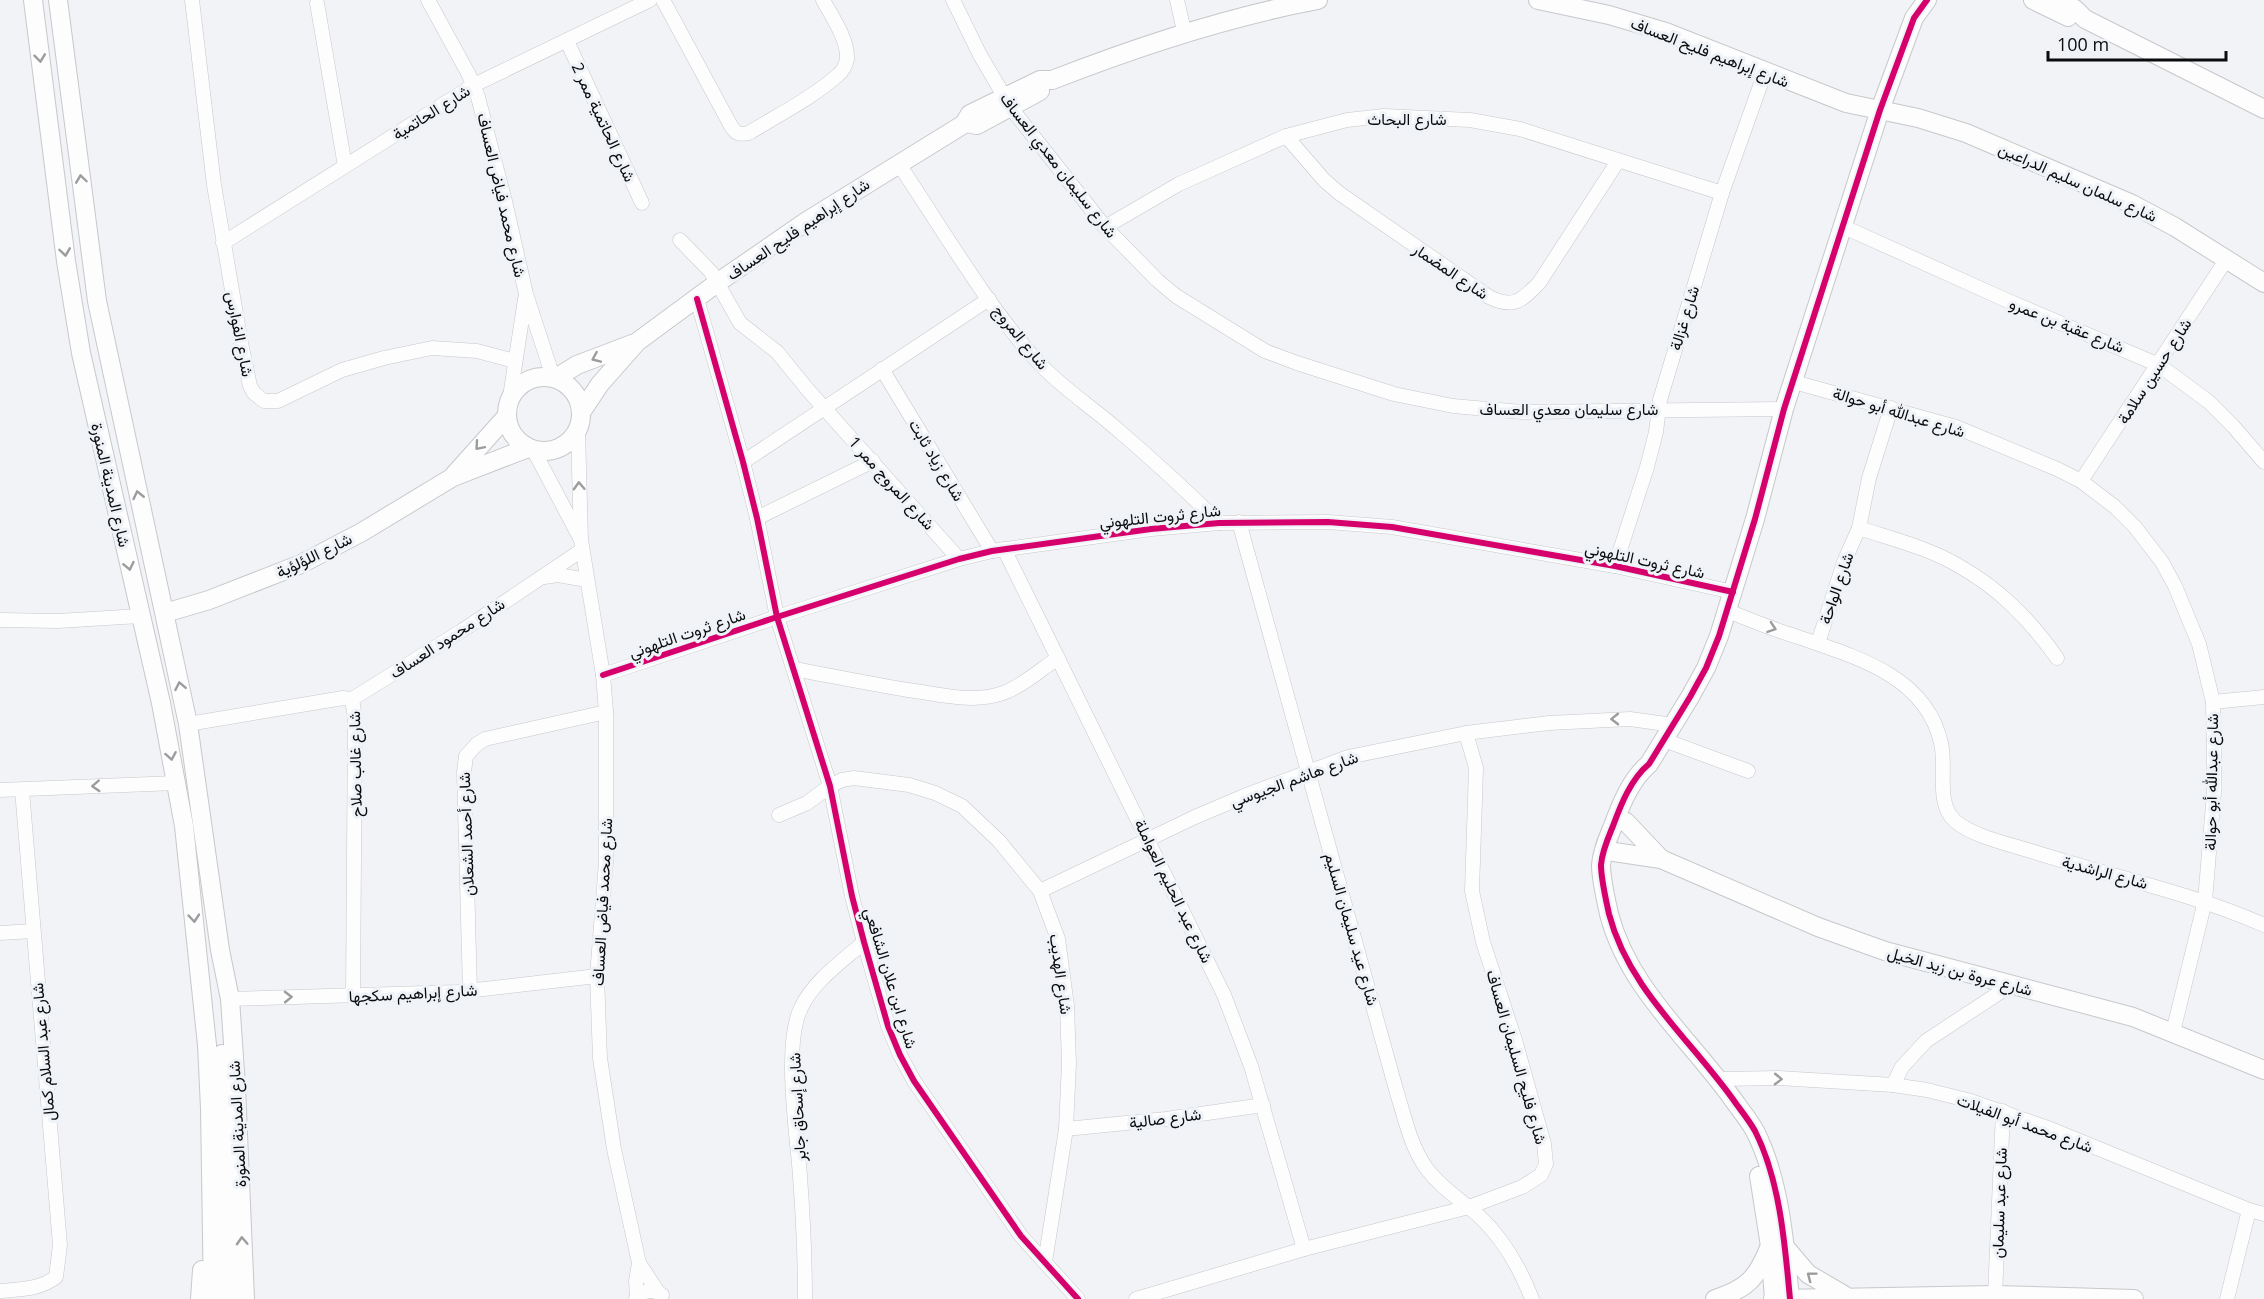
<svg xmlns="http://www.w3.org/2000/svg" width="2264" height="1299" viewBox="0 0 2264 1299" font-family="'Open Sans',Vazirmatn,sans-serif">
	<rect width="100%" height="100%" fill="#f1f3f6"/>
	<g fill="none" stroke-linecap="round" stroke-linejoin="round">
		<defs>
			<g id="street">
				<polyline points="192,0 214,185 241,343 250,386 254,393 264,401 278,401 342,370 384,358 432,348 477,351 515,361"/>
				<polyline points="428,0 469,75 478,97 505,201 526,294 553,377"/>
				<path d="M 663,0 L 731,126 C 736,134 739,135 749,133 C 778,115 812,98 838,75 C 842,72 846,65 847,59 C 848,39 832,17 823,0"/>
				<polyline points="953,0 980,55 1011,108 1105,227 1157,280 1176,296 1265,351 1297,363 1394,394 1453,406 1522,412 1784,409"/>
				<polyline points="1177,0 1184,31"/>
				<polyline points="317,3 345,166"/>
				<polyline points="567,41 642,203"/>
				<path d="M 1286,136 L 1324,180 L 1339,193 L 1489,297 C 1514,309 1521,301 1539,283 L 1618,161"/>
				<path d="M 898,163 C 942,228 986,305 1038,362 C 1062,388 1092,407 1118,430 C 1153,460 1187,491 1219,523"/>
				<polyline points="1105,227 1179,184 1286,136 1347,120 1384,116 1470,120 1520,129 1722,193"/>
				<polyline points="1844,227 2006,300 2159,365 2209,402 2233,426 2264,462"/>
				<polyline points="680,240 711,272 740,323 777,352 808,390 959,559"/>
				<polyline points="223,243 474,85 650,0"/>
				<polyline points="697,299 743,462 757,518 777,617 830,786 852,896 864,942 888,1026 900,1055 914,1081 1021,1236 1078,1299"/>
				<polyline points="882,369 992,551"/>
				<polyline points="1794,382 1956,427 2057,469 2081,481 2115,507 2135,527 2162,562 2175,586 2199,644 2213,702 2214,751 2214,792 2205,901 2173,1032"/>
				<polyline points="510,397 525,299"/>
				<polyline points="578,432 581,540 603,675 606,712 606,862 597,976 600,1058 614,1149 639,1263 658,1292"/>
				<polyline points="534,451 580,538"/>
				<polyline points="743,462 989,299"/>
				<polyline points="2081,481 2226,260"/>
				<polyline points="757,518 873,461"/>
				<path d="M 1239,522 L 1397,1093 C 1405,1118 1411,1148 1427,1169 C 1441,1188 1461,1200 1478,1215 C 1503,1238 1520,1268 1532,1299"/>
				<path d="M 1859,528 C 1892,539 1929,548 1959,566 C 2000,589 2030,620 2057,658"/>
				<polyline points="1004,549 1224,995 1251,1066 1304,1249"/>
				<polyline points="1615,566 1647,467 1656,432 1660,400 1722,193 1765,72"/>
				<polyline points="544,577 558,575 587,580"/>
				<path d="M 1728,611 C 1750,620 1772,629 1795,636 C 1853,656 1926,675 1941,743 C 1947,766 1935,803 1955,821 C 1972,836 2009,844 2031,851 C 2109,876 2189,892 2264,925"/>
				<polyline points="0,620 58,621 140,616"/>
				<polyline points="1818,643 1844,562 1859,528 1869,478 1891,408"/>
				<path d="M 794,669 C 832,676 870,684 908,690 C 939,694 973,704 1003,693 C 1023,686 1041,669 1058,658"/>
				<polyline points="603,675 777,617 959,559 992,551 1151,529 1219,523 1328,522 1392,527 1615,566 1733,592"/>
				<polyline points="352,699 463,630 582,550"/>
				<polyline points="2213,702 2264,697"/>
				<polyline points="188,724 343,698 352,699 355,718 353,996"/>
				<polyline points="1664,740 1748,771"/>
				<polyline points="0,790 176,783"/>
				<polyline points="779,815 807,803 830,786 842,780 854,778 909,785 935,793 962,806 999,841 1040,891 1058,939 1067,1006 1069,1063 1066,1129 1045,1262"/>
				<polyline points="1040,891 1195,817 1249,794 1348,757 1466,733 1549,723 1630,719 1673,725"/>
				<polyline points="0,933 33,931"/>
				<polyline points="470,991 464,772 466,756 477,744 485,739 606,712"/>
				<polyline points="230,999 458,992 597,976"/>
				<polyline points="1719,1079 1779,1078 1893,1085 1927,1090 1971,1101 2048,1128 2249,1210 2264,1214"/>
				<polyline points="1893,1085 1902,1067 1926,1041 2011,985"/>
				<polyline points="1066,1129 1166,1119 1263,1105"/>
				<path d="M 0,1291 C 20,1289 39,1290 56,1277 L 60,1245 L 22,790"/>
				<polyline points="1995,1295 2003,1111"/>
				<polyline points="637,1297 636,1281 639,1263"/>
				<path d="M 636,1299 C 643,1290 652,1288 662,1295"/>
				<path d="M 805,1299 C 805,1258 803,1217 800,1176 C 797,1134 783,1044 801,1008 C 813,981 843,961 864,942"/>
				<polyline points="1136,1299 1304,1249 1469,1207 1522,1187 1541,1175 1546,1164 1544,1144 1515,1040 1483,942 1472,891 1476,768 1466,733"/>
				<polyline points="2227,1299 2249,1210"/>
			</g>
			<g id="secondary">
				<polyline points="33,0 66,261 81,353 161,703 184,826 207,1045 210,1108 213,1299"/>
				<polyline points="58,0 97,301 188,724 220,950 230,999 236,1087 245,1299"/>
				<polyline points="1538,0 1609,15 1666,32 1846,103 1918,118 1966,133 2132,204 2175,227 2264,283"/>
				<polyline points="2033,0 2068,17"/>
				<polyline points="2057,0 2075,9 2085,19 2264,109"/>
				<polyline points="971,124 977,125 1040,91"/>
				<circle cx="544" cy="414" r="37"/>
				<polyline points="556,378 577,365 632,344"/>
				<path d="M 582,411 L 600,384 L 637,342 L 717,283 L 807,221 L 964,124 L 970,114 L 1040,80 L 1052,80 C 1139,46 1226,17 1318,0"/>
				<polyline points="454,475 506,417"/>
				<polyline points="165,613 209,600 301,564 362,532 453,477 528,448"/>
				<polyline points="1626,822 1661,859"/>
				<polyline points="1614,852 1661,859 1818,927 1885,951 2133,1017 2264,1070"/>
				<polyline points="222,1054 228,1299"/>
				<polyline points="1759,1176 1770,1246 1774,1299"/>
				<polyline points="1785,1247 1808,1274 1844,1295"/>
				<polyline points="200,1299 202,1270"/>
				<path d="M 1715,1299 C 1747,1289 1757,1278 1769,1248"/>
				<polyline points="1773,1299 1995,1295 2134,1299"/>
				<path d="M 1790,1299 C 1785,1245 1780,1180 1755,1131 C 1750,1122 1743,1113 1737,1105 C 1693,1041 1629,991 1609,914 C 1606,900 1601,879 1601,865 C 1602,851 1608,838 1613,826 C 1621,804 1631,779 1649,764 L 1690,697 L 1706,668 L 1719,636 L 1755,519 L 1784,409 L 1880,110 L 1914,18 L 1927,0"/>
			</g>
		</defs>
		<use href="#street" stroke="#c6c8ca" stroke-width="15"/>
		<use href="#secondary" stroke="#c6c8ca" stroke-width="20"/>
		<use href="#street" stroke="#fdfdfe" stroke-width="14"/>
		<use href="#secondary" stroke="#fdfdfe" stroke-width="18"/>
		<defs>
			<g id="cycleway">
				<polyline points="697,299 743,462 757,518 777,617 830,786 852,896 864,942 888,1026 900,1055 914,1081 1021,1236 1078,1299"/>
				<polyline points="603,675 777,617 959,559 992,551 1151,529 1219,523 1328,522 1392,527 1615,566 1733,592"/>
				<path d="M 1790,1299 C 1785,1245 1780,1180 1755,1131 C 1750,1122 1743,1113 1737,1105 C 1693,1041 1629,991 1609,914 C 1606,900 1601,879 1601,865 C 1602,851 1608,838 1613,826 C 1621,804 1631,779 1649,764 L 1690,697 L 1706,668 L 1719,636 L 1755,519 L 1784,409 L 1880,110 L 1914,18 L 1927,0"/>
			</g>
		</defs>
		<use href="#cycleway" stroke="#eff3f8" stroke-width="10"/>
		<use href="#cycleway" stroke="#d6006c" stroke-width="6"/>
	</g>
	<defs><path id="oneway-chevron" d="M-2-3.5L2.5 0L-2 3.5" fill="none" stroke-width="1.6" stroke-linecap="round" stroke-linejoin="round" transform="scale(1.5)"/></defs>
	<g stroke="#9c9c9e">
		<use href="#oneway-chevron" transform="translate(40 58) rotate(83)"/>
		<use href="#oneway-chevron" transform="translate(81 179) rotate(-98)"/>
		<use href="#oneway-chevron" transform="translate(65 252) rotate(82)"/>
		<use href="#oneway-chevron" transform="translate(596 358) rotate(157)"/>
		<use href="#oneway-chevron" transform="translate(479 446) rotate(131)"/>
		<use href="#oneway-chevron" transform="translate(579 486) rotate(-92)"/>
		<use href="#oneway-chevron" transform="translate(138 495) rotate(-103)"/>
		<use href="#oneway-chevron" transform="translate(129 566) rotate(78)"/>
		<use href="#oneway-chevron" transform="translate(1772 628) rotate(19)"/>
		<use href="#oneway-chevron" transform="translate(180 686) rotate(-101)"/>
		<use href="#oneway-chevron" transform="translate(1615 719) rotate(179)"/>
		<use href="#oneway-chevron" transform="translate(171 756) rotate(80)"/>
		<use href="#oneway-chevron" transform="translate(96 786) rotate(177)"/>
		<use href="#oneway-chevron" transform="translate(194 918) rotate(85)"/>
		<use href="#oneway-chevron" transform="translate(288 997) rotate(-1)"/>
		<use href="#oneway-chevron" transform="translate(1778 1079) rotate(1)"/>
		<use href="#oneway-chevron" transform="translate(242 1241) rotate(-93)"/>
		<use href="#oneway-chevron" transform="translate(1811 1276) rotate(-143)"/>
	</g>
	<g text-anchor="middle" stroke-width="6" stroke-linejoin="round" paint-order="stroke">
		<g font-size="16" fill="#0a0b0d" stroke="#eff3f8">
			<text transform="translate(1710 52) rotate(21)" y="6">شارع إبراهيم فليح العساف</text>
			<text transform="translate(431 112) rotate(-32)" y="6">شارع الحاتمية</text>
			<text x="1407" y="125">شارع البحاث</text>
			<text transform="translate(604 122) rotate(65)" y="6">شارع الحاتمية ممر 2</text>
			<text transform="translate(1059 165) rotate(52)" y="6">شارع سليمان معدي العساف</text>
			<text transform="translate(2078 182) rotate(24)" y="6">شارع سلمان سليم الدراعين</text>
			<text transform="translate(502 195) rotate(77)" y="6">شارع محمد فياض العساف</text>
			<text transform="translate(798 229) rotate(-34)" y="6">شارع إبراهيم فليح العساف</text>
			<text transform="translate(1451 271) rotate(34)" y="6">شارع المضمار</text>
			<text transform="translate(1684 318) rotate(-73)" y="6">شارع غزالة</text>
			<text transform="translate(2067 325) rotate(22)" y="6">شارع عقبة بن عمرو</text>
			<text transform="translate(240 334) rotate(79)" y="6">شارع الفوارس</text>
			<text transform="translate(1021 337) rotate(51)" y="6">شارع المروج</text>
			<text transform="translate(2154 371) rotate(-57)" y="6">شارع حسين سلامة</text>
			<text x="1569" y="415">شارع سليمان معدي العساف</text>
			<text transform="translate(1899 412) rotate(17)" y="6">شارع عبدالله أبو حوالة</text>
			<text transform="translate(937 460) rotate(59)" y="6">شارع زياد ثابت</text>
			<text transform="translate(892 483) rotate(48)" y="6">شارع المروج ممر 1</text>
			<text transform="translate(111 485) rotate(77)" y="6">شارع المدينة المنورة</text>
			<text transform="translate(1160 516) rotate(-6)" y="6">شارع ثروت التلهوني</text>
			<text transform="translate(314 555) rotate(-26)" y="6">شارع اللؤلؤية</text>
			<text transform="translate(1645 560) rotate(12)" y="6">شارع ثروت التلهوني</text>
			<text transform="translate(1836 588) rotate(-71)" y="6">شارع الواحة</text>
			<text transform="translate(687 633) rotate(-19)" y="6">شارع ثروت التلهوني</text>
			<text transform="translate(447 638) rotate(-33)" y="6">شارع محمود العساف</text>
			<text transform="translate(355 764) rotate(-91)" y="6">شارع غالب صلاح</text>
			<text transform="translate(1294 779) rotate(-20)" y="6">شارع هاشم الجيوسي</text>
			<text transform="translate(2211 782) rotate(-89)" y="6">شارع عبدالله أبو حوالة</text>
			<text transform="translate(466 834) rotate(-92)" y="6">شارع أحمد الشعلان</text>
			<text transform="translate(2105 872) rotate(15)" y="6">شارع الراشدية</text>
			<text transform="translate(1174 891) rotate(64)" y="6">شارع عبد الحليم العواملة</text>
			<text transform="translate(602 902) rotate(-87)" y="6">شارع محمد فياض العساف</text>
			<text transform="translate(1352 929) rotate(74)" y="6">شارع عيد سليمان السليم</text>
			<text transform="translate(1960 971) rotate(15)" y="6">شارع عروة بن زيد الخيل</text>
			<text transform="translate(1061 974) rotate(82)" y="6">شارع الهديب</text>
			<text transform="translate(891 978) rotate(73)" y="6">شارع ابن علان الشافعي</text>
			<text transform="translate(413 993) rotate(-3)" y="6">شارع إبراهيم سكجها</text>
			<text transform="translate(43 1052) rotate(-95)" y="6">شارع عبد السلام كمال</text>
			<text transform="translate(1517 1057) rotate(74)" y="6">شارع فليح السليمان العساف</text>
			<text transform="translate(797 1107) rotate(-93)" y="6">شارع إسحاق جابر</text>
			<text transform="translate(1165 1118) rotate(-7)" y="6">شارع صالية</text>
			<text transform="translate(2025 1123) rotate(20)" y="6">شارع محمد أبو الفيلات</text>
			<text transform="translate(237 1124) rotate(-93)" y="6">شارع المدينة المنورة</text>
			<text transform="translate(1999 1203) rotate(-88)" y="6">شارع عبد سليمان</text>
		</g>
	</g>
	<path d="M2048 51v9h178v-9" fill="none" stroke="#0a0b0d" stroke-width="3"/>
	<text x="2057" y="51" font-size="18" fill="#0a0b0d" stroke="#eff3f8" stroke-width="4.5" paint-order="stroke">100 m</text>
</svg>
